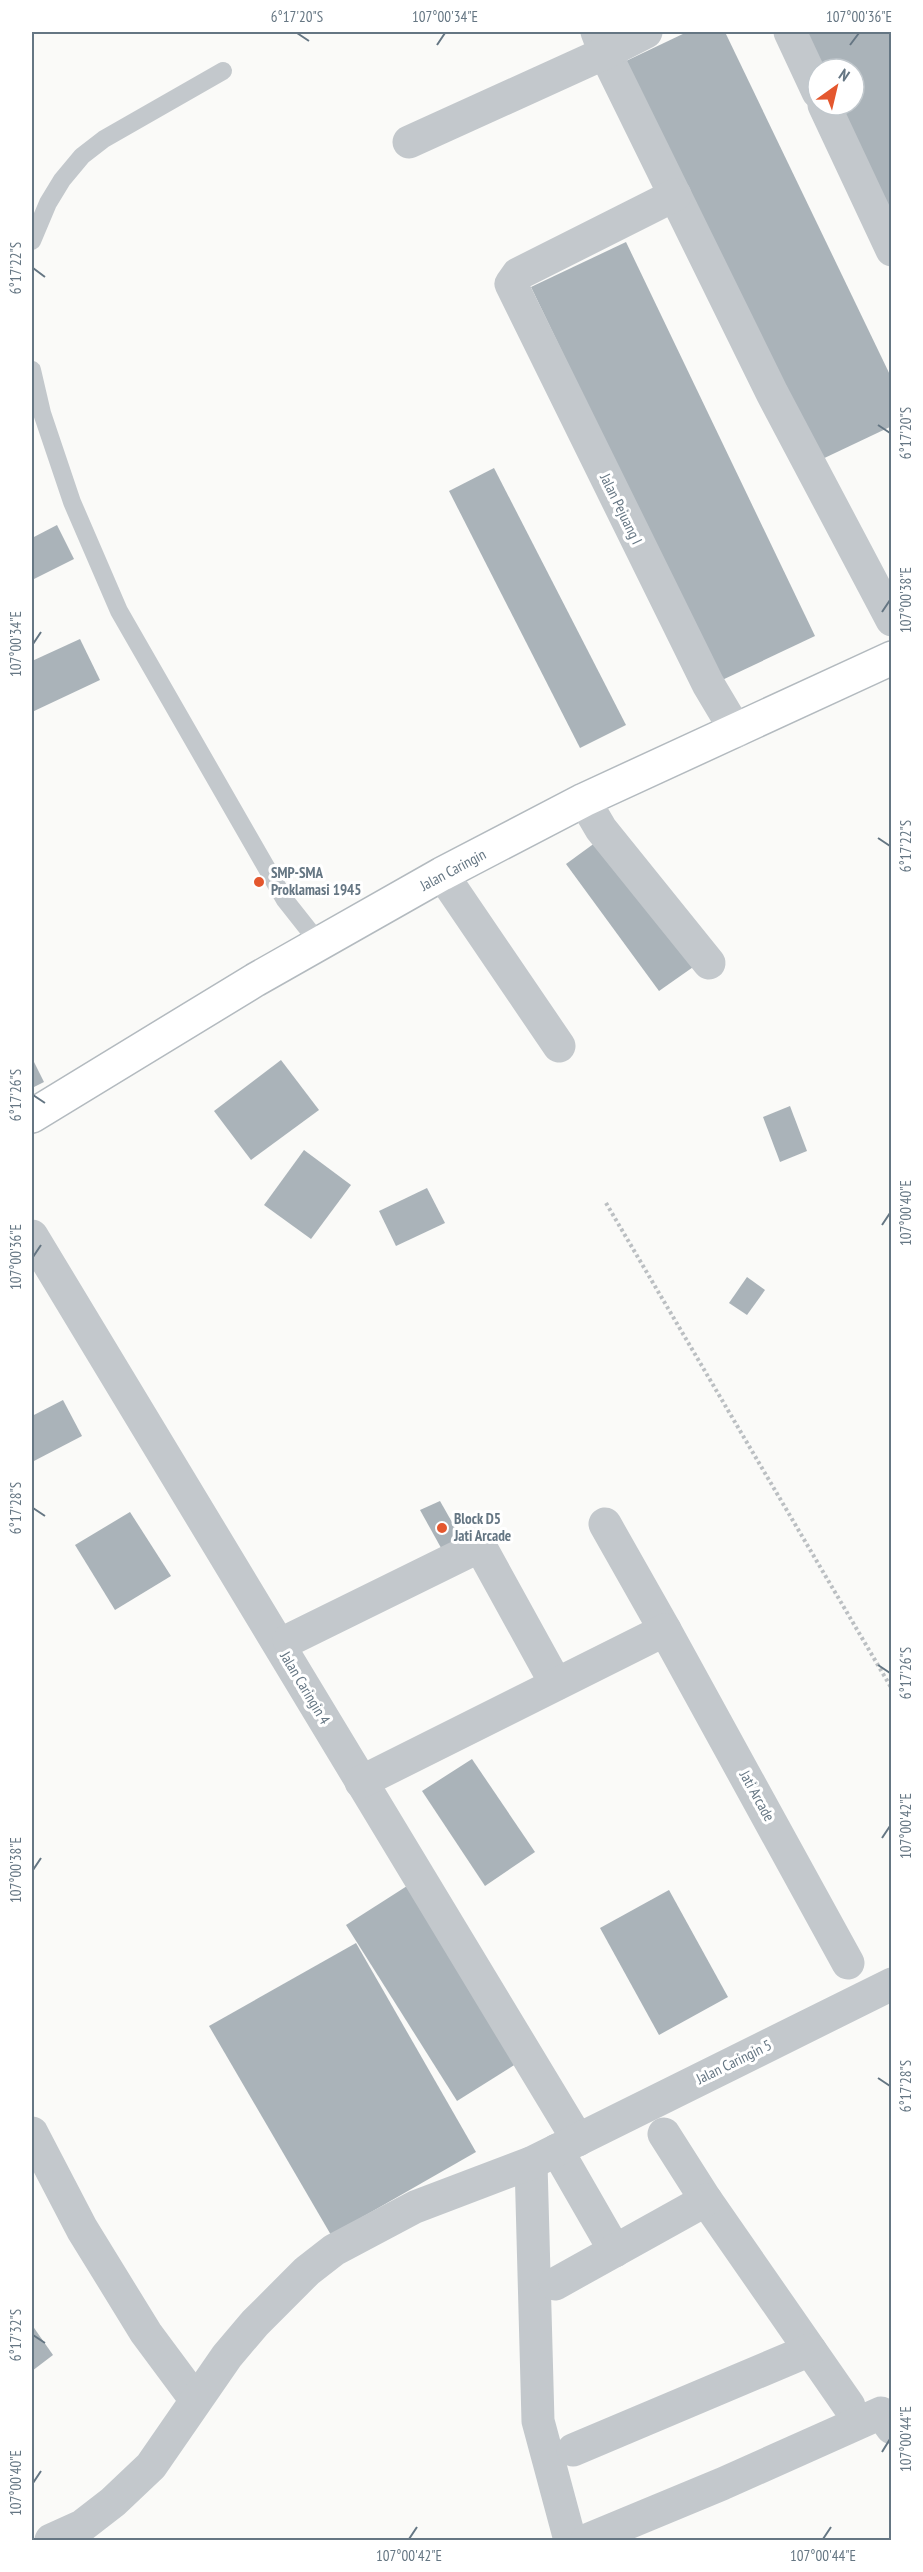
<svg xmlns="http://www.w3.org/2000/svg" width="923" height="2572" viewBox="0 0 923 2572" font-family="'PT Sans Narrow',sans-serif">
	<rect width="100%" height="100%" fill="#fafaf8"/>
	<g fill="#aab3b9">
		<polygon points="687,32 725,32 892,379 892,426 816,462 624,62"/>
		<polygon points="797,32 892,32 892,229 832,105 854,105 854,69 818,69"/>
		<polygon points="626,242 815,636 720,681 531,287"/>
		<polygon points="494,468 626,725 580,748 449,491"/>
		<polygon points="57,525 74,559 32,580 32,538"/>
		<polygon points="80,639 100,680 32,712 32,661"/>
		<polygon points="603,837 696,965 659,991 566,864"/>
		<polygon points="32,1058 44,1082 32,1088"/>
		<polygon points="281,1060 319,1110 251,1160 214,1111"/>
		<polygon points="790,1106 807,1151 780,1162 763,1117"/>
		<polygon points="304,1150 351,1185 311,1239 264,1205"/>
		<polygon points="427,1188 445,1223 396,1246 379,1211"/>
		<polygon points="747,1277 765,1290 747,1315 729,1303"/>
		<polygon points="63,1400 82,1436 32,1462 32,1416"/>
		<polygon points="440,1501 465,1545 445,1555 420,1510"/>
		<polygon points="130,1512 171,1576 115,1610 75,1545"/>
		<polygon points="472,1759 535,1852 485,1886 422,1791"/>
		<polygon points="407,1886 519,2062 457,2101 346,1925"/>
		<polygon points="669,1890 728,1997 659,2035 600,1928"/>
		<polygon points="356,1943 476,2152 331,2235 209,2026"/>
		<polygon points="32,2325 53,2355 32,2371"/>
	</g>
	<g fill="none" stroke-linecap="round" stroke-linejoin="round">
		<defs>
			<polyline id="secondary" points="32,1116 255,980 442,874 584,800 892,658"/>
		</defs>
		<use href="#secondary" stroke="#b3babf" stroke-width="36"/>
		<polyline stroke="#bbbfc2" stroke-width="4" stroke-dasharray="3 3" stroke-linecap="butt" points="606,1203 892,1689"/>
		<g stroke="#c3c8cc" stroke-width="18">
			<polyline points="32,241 48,203 62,180 82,156 104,139 223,71"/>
			<polyline points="32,370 42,413 72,502 119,611 285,900 319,943"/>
		</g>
		<g stroke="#c3c8cc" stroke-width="33">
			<polyline points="597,32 605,53 772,393 892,620"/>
			<polyline points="790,32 818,92"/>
			<polyline points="824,105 892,250"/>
			<polyline points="409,142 605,53 646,32"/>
			<polyline points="675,195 518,274 511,284 708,684 736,731"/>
			<polyline points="584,800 601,829 709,963"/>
			<polyline points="442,874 559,1046"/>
			<polyline points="32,1236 578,2140"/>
			<polyline points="605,1524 665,1630"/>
			<polyline points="289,1640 480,1546 556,1684"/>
			<polyline points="361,1782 665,1630 848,1963"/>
			<polyline points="32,2133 82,2229 146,2333 195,2399"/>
			<polyline points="664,2134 706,2200 849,2406"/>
			<polyline points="557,2150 615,2251"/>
			<polyline points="531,2163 538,2421 570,2540"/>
			<polyline points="555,2284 706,2200"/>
			<polyline points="573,2450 810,2350"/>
			<polyline points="51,2540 82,2526 113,2502 151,2466 227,2356 255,2323 307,2271 334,2250 415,2207 531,2163 892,1984"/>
			<polyline points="587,2540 722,2484 881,2413 892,2428"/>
		</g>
		<use href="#secondary" stroke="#fff" stroke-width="33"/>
	</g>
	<path fill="none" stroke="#657683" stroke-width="2" d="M 297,33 L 309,41M 437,45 L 445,33M 850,45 L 859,33M 33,268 L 45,277M 878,425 L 890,433M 882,612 L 890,600M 33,644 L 41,632M 878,838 L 890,846M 33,1095 L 45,1103M 882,1225 L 890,1213M 33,1257 L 41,1245M 33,1508 L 45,1516M 878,1665 L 890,1673M 882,1838 L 890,1826M 33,1870 L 41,1858M 878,2078 L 890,2086M 33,2335 L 45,2343M 882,2452 L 890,2439M 33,2483 L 41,2471M 409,2539 L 417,2527M 823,2539 L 831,2527"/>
	<g fill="#e4572e" stroke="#fff" stroke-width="2">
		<circle cx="259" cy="882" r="6"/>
		<circle cx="442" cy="1528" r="6"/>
	</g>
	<g text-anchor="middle" stroke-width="6" stroke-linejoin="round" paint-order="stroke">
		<g font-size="15" fill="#657683" stroke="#fff">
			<text transform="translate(621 509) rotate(64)" y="5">Jalan Pejuang I</text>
			<text transform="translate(453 870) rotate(-28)" y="5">Jalan Caringin</text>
			<text transform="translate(305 1688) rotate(59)" y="5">Jalan Caringin 4</text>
			<text transform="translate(757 1796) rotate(61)" y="5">Jati Arcade</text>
			<text transform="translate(734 2062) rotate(-26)" y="5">Jalan Caringin 5</text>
		</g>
		<g font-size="15" font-weight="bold" fill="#657683" stroke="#fff" text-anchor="start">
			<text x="271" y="878">SMP-SMA<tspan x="271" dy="17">Proklamasi 1945</tspan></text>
			<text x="454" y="1524">Block D5<tspan x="454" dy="17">Jati Arcade</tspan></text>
		</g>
	</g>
	<rect width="923" height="2572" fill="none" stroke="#ffffff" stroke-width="66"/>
	<g transform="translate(836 87) rotate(34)"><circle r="28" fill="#ffffff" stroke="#c1c8cd" stroke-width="1.5"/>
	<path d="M0-4.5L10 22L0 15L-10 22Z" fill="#e4572e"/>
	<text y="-9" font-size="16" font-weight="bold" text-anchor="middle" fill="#657683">N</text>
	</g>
	<rect x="33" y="33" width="857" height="2506" fill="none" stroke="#657683" stroke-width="2"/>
	<g font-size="15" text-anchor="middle" fill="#657683">
		<text x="297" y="22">6°17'20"S</text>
		<text x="445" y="22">107°00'34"E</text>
		<text x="859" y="22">107°00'36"E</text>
		<text transform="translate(16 268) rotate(-90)" y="5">6°17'22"S</text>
		<text transform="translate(906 433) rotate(-90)" y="5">6°17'20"S</text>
		<text transform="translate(906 600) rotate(-90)" y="5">107°00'38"E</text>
		<text transform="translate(16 644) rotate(-90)" y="5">107°00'34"E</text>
		<text transform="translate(906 846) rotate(-90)" y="5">6°17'22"S</text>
		<text transform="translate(16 1095) rotate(-90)" y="5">6°17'26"S</text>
		<text transform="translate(906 1213) rotate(-90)" y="5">107°00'40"E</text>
		<text transform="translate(16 1257) rotate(-90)" y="5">107°00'36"E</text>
		<text transform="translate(16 1508) rotate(-90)" y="5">6°17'28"S</text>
		<text transform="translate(906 1673) rotate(-90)" y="5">6°17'26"S</text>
		<text transform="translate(906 1826) rotate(-90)" y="5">107°00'42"E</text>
		<text transform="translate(16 1870) rotate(-90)" y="5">107°00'38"E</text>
		<text transform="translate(906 2086) rotate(-90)" y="5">6°17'28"S</text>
		<text transform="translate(16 2335) rotate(-90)" y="5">6°17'32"S</text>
		<text transform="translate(906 2439) rotate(-90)" y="5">107°00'44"E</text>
		<text transform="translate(16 2483) rotate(-90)" y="5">107°00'40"E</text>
		<text x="409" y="2561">107°00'42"E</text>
		<text x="823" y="2561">107°00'44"E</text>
	</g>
</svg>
